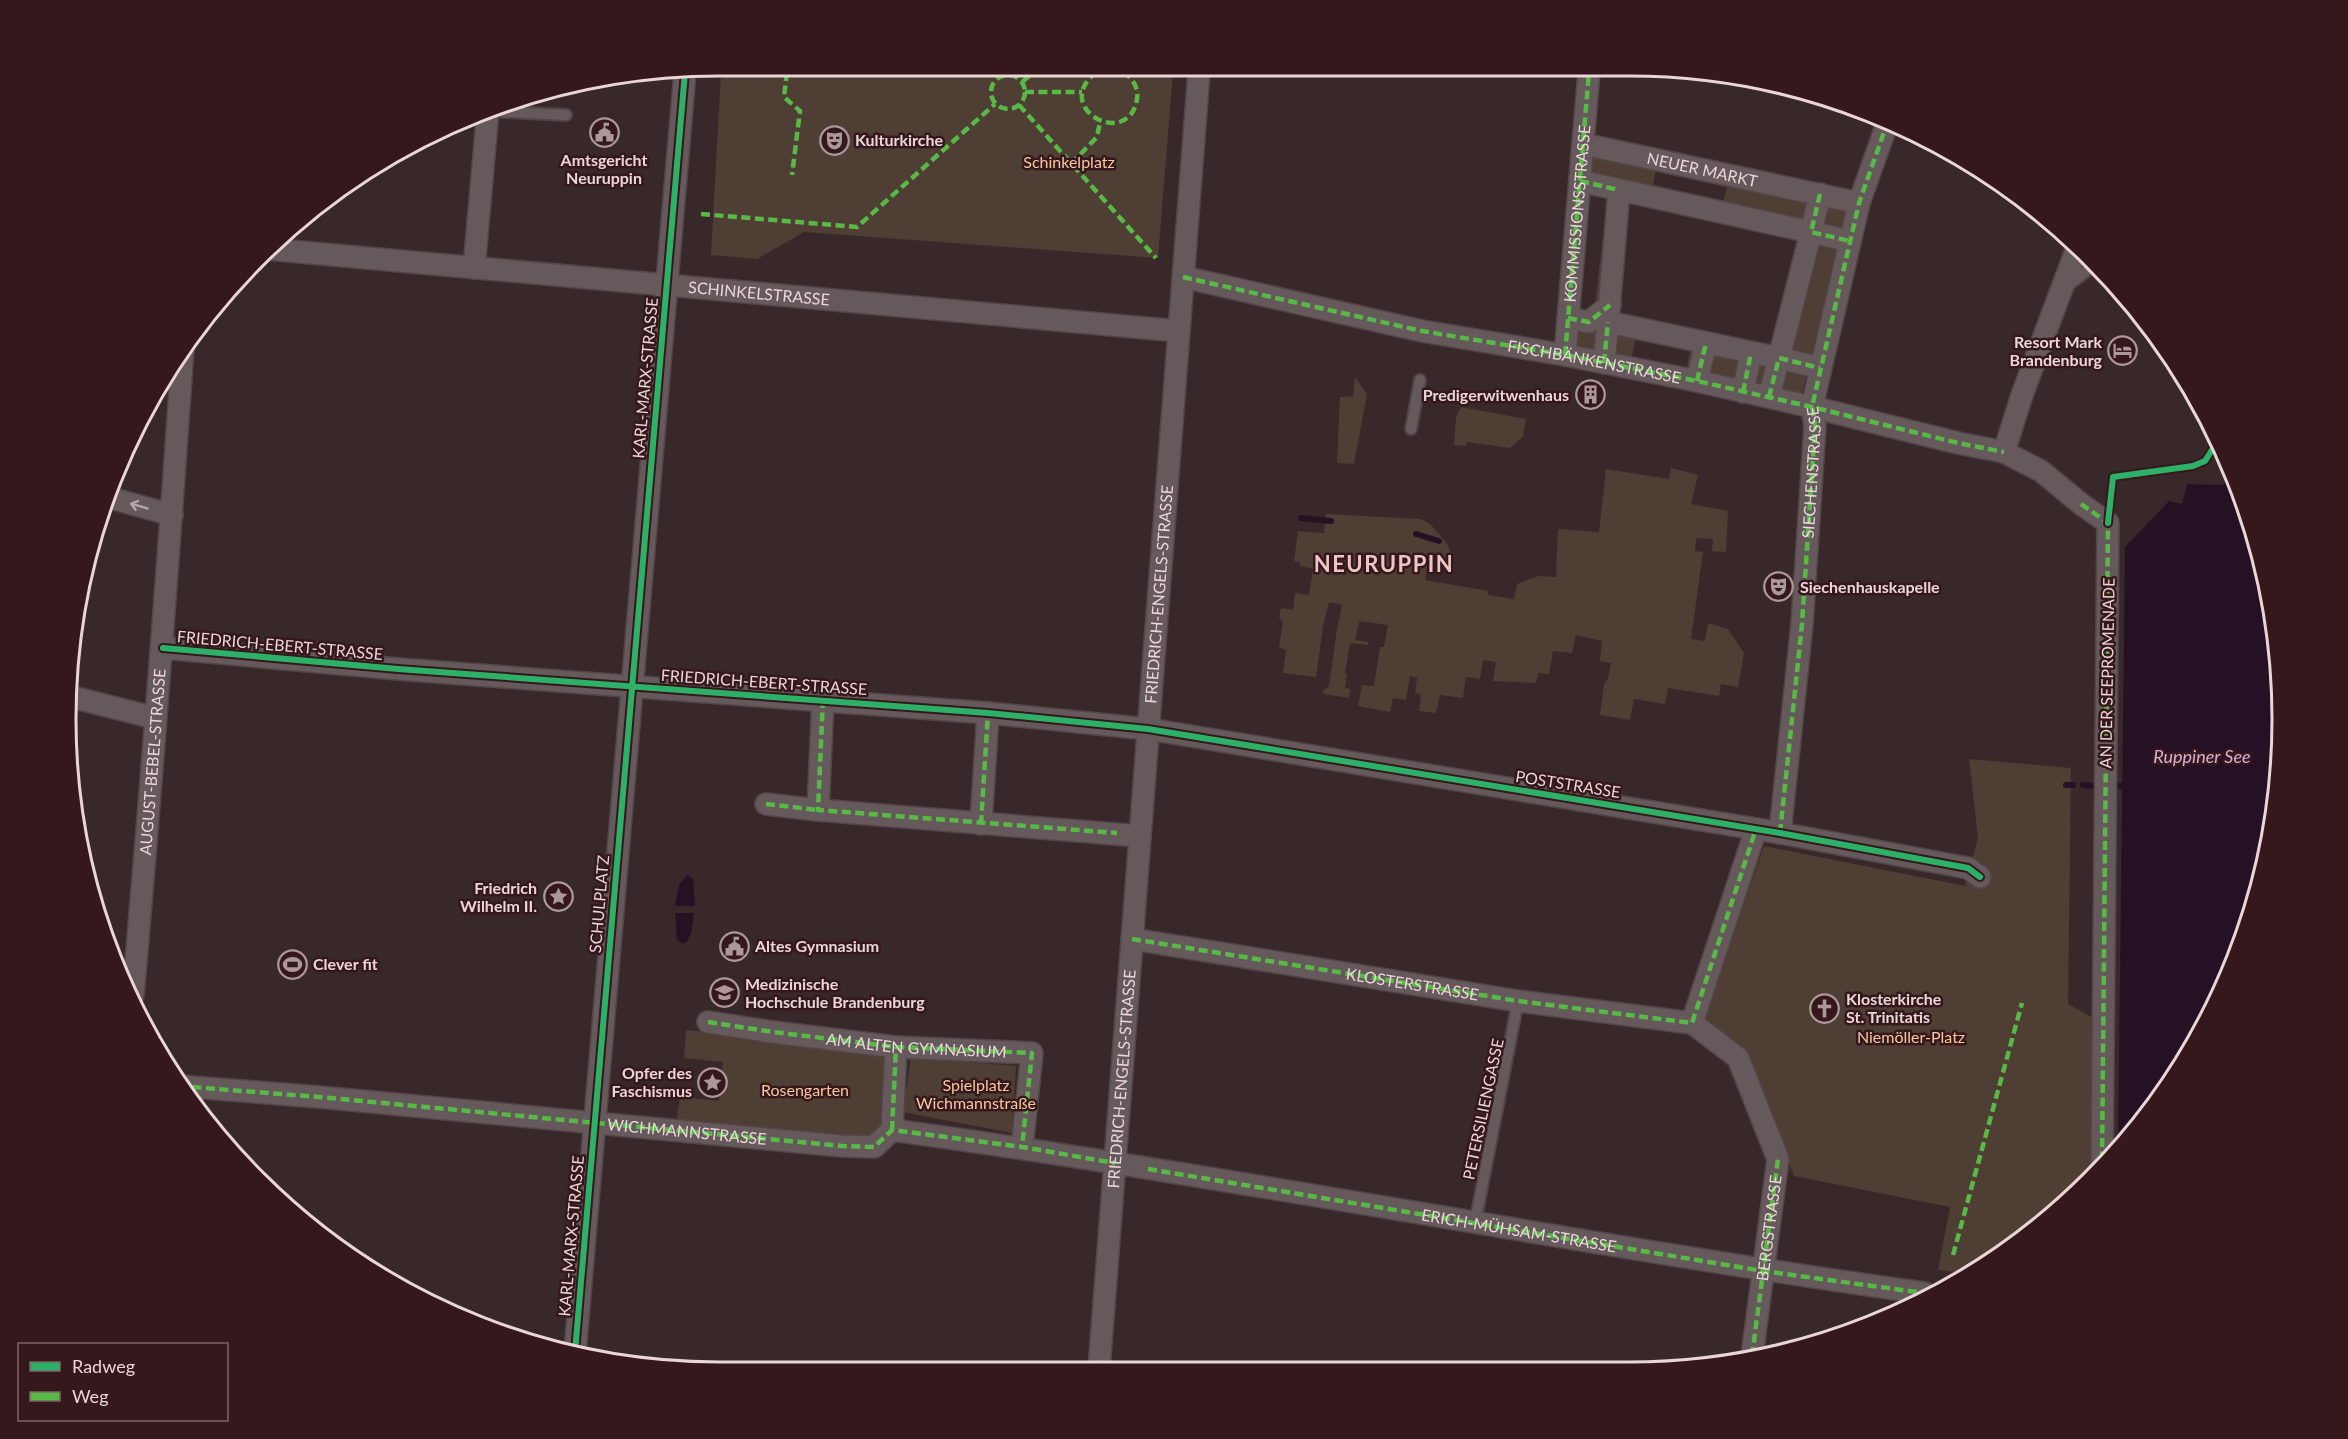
<svg xmlns="http://www.w3.org/2000/svg" width="2348" height="1439" viewBox="0 0 2348 1439" font-family="Lato,sans-serif">
	<rect width="100%" height="100%" fill="#39282a"/>
	<g fill="#4f3e34" fill-rule="evenodd">
		<polygon points="721,72 1173,72 1158,258 804,232 757,259 711,255"/>
		<path d="M 1589,151 L 1657,164 L 1653,185 L 1723,201 L 1729,181 L 1849,206 L 1802,393 L 1686,372 L 1690,349 L 1635,340 L 1631,362 L 1569,349 L 1571,312 L 1594,314 L 1608,193 L 1585,191 ZM 1619,190 L 1811,232 L 1779,358 L 1608,322 Z"/>
		<polygon points="1355,377 1367,394 1354,464 1337,463 1340,397 1353,396"/>
		<polygon points="1461,407 1526,419 1523,437 1510,448 1467,442 1466,446 1454,445 1456,417"/>
		<polygon points="1671,468 1698,475 1691,504 1728,511 1726,552 1712,551 1713,539 1696,538 1695,551 1703,552 1691,639 1705,641 1708,623 1728,629 1744,653 1738,687 1721,684 1719,696 1668,688 1665,704 1634,699 1630,720 1600,715 1604,684 1608,678 1611,663 1600,661 1602,641 1576,635 1572,653 1553,651 1549,674 1538,673 1536,683 1493,681 1496,662 1483,660 1480,679 1466,677 1463,698 1440,695 1436,713 1419,711 1421,694 1415,693 1417,678 1410,676 1406,700 1393,698 1390,712 1358,706 1362,685 1374,686 1380,647 1384,647 1388,625 1359,621 1355,640 1368,642 1368,645 1350,643 1345,673 1347,674 1345,688 1350,689 1349,698 1324,694 1323,691 1329,686 1337,629 1342,605 1329,602 1323,627 1316,677 1283,673 1286,650 1279,647 1283,623 1279,617 1281,608 1293,610 1295,593 1309,595 1313,569 1300,566 1300,562 1294,561 1298,531 1324,533 1326,514 1420,519 1430,524 1446,542 1451,553 1451,564 1428,561 1425,580 1488,591 1488,595 1514,599 1517,584 1538,576 1556,577 1558,529 1599,532 1606,469 1669,479"/>
		<polygon points="1969,759 2071,768 2068,1004 2097,1020 2096,1172 2060,1211 1972,1274 1938,1270 1950,1207 1794,1176 1771,1119 1760,1104 1745,1049 1703,1019 1764,846 1965,886 1978,838"/>
		<polygon points="686,1030 892,1052 889,1123 870,1137 847,1135 846,1141 676,1124 680,1097 719,1101 723,1062 684,1058"/>
		<polygon points="911,1057 1016,1066 1012,1133 903,1112"/>
	</g>
	<g fill="#251123">
		<polygon points="2232,475 2247,509 2276,634 2281,762 2260,888 2215,1008 2147,1117 2118,1148 2125,547 2169,501 2182,504 2187,484 2223,485"/>
		<polygon points="687,875 693,879 695,906 675,906 679,885"/>
		<path d="M 675,913 L 694,913 C 692,924 693,938 684,944 L 677,940 Z"/>
	</g>
	<g fill="none" stroke-linecap="round" stroke-linejoin="round">
		<g stroke="#251123" stroke-width="6">
			<polyline points="1301,518 1331,521"/>
			<polyline points="1416,534 1439,541"/>
			<polyline points="2066,785 2073,785"/>
			<polyline points="2083,785 2098,786"/>
			<polyline points="2113,786 2122,786"/>
		</g>
		<defs>
			<g id="lane">
				<polyline points="488,111 566,115"/>
				<polyline points="2066,287 2094,265"/>
				<polyline points="1411,429 1420,380"/>
				<polyline points="1475,1223 1518,1001"/>
			</g>
			<g id="street">
				<path id="s1" d="M 1583,144 L 1859,203"/>
				<polyline points="1580,181 1811,232 1779,358 1608,322 1619,190"/>
				<polyline points="1820,194 1811,232 1850,241"/>
				<path id="s2" d="M 267,249 L 1179,331"/>
				<polyline points="474,268 488,110"/>
				<polyline points="1183,277 1422,331 1565,355 1697,381 1812,407 1958,443 2004,452 2041,471 2081,504 2108,523 2102,1165"/>
				<polyline points="1568,318 1589,322 1610,305"/>
				<path id="s3" d="M 1565,355 L 1589,72"/>
				<polyline points="1604,363 1608,322"/>
				<polyline points="1697,381 1706,343"/>
				<polyline points="1743,392 1751,353"/>
				<polyline points="1769,397 1779,358 1820,368"/>
				<polyline points="2004,452 2022,395 2077,248"/>
				<polyline points="107,497 172,515"/>
				<polyline points="163,648 398,669 988,713 1148,729 1780,833 1968,868 1980,877"/>
				<polyline points="68,696 155,718"/>
				<polyline points="823,699 818,810 1140,836"/>
				<polyline points="766,804 818,810"/>
				<polyline points="981,824 988,713"/>
				<path id="s4" d="M 1780,833 L 1802,624 L 1815,426 L 1812,407 L 1859,203 L 1888,121"/>
				<polyline points="1132,939 1518,1001 1692,1023"/>
				<path id="s5" d="M 133,995 C 152,780 168,564 183,348"/>
				<path id="s6" d="M 708,1022 L 773,1032 L 896,1047 L 1032,1053 L 1022,1147"/>
				<polyline points="1692,1023 1738,1058 1778,1159 1752,1356"/>
				<polyline points="1692,1023 1756,829"/>
				<path d="M 179,1086 L 319,1097 L 842,1146 L 874,1147 L 892,1130 C 1237,1177 1579,1245 1924,1293"/>
				<polyline points="892,1130 896,1047"/>
				<polyline points="575,1352 685,72"/>
				<path id="s7" d="M 1099,1369 L 1199,72"/>
			</g>
		</defs>
		<use href="#lane" stroke="#534547" stroke-width="14"/>
		<use href="#street" stroke="#534547" stroke-width="24"/>
		<use href="#lane" stroke="#66595b" stroke-width="10"/>
		<use href="#street" stroke="#66595b" stroke-width="21"/>
		<g stroke="#58b947" stroke-width="4.5" stroke-dasharray="9 4.5" stroke-linecap="butt">
			<polyline points="787,72 784,97 800,111 792,175"/>
			<path d="M 1097,72 C 1049,107 1129,151 1137,99 C 1139,87 1132,78 1123,72"/>
			<circle cx="1008" cy="92" r="17"/>
			<polyline points="1022,82 1034,72"/>
			<polyline points="1025,92 1082,92"/>
			<polyline points="1019,105 1156,258"/>
			<polyline points="1071,164 1097,137 1100,122"/>
			<polyline points="1580,181 1619,190"/>
			<polyline points="1820,194 1811,232 1850,241"/>
			<polyline points="701,214 857,227 995,104"/>
			<path id="s8" d="M 1183,277 L 1422,331 L 1565,355 L 1697,381 L 1812,407 L 1958,443 L 2004,452"/>
			<polyline points="1568,318 1589,322 1610,305"/>
			<polyline points="1565,355 1589,72"/>
			<polyline points="1604,363 1608,322"/>
			<polyline points="1697,381 1706,343"/>
			<polyline points="1743,392 1751,353"/>
			<polyline points="1769,397 1779,358 1820,368"/>
			<polyline points="2081,504 2108,523 2102,1165"/>
			<polyline points="823,699 818,810 1117,833"/>
			<polyline points="766,804 818,810"/>
			<polyline points="981,824 988,713"/>
			<polyline points="1780,833 1802,624 1815,426 1812,407 1859,203 1888,121"/>
			<path id="s9" d="M 1132,939 L 1518,1001 L 1692,1023 L 1756,829 L 1762,830"/>
			<polyline points="708,1022 773,1032 896,1047 1032,1053 1022,1147"/>
			<path id="s10" d="M 179,1086 L 319,1097 L 842,1146 L 874,1147 L 892,1130 L 1022,1147 L 1115,1163"/>
			<polyline points="892,1130 896,1047"/>
			<path id="s11" d="M 1148,1169 L 1763,1271 L 1924,1293"/>
			<polyline points="1953,1255 2022,1003"/>
			<path id="s12" d="M 1752,1356 L 1778,1159"/>
		</g>
		<defs>
			<g id="cycleway">
				<polyline points="2108,523 2113,477 2193,466 2205,461 2217,442"/>
				<polyline points="163,648 398,669 988,713 1148,729 1780,833 1968,868 1980,877"/>
				<polyline points="575,1352 685,72"/>
			</g>
		</defs>
		<use href="#cycleway" stroke="#35181b" stroke-width="10"/>
		<use href="#cycleway" stroke="#2db169" stroke-width="6"/>
	</g>
	<defs><path id="oneway-shaft" d="M-6 0H5M1.5-3L5.5 0L1.5 3" fill="none" stroke-width="1.6" stroke-linecap="round" stroke-linejoin="round" transform="scale(1.5)"/></defs>
	<use stroke="#b5a3a5" href="#oneway-shaft" transform="translate(139 506) rotate(-164)"/>
	<defs>
		<symbol id="civic-ring" viewBox="-11 -11 22 22"><circle r="9.5" fill="#35181b" stroke="#ac989a" stroke-width="1.5"/><path d="M-.6-6.5H3V-4.5H.6V-3L4-1V1h2V6H-6V1h2V-1L-.6-3ZM-1.2 2.5V6h2.4V2.5Z" fill="#ac989a"/></symbol>
		<symbol id="theatre-ring" viewBox="-11 -11 22 22"><circle r="9.5" fill="#35181b" stroke="#ac989a" stroke-width="1.5"/><path d="M-5-5.5Q0-4 5-5.5V0Q5 5 0 6Q-5 5-5 0ZM-3.3-2.5H-1v1.5H-3.3ZM1-2.5H3.3v1.5H1ZM-2.8 1Q0 5.5 2.8 1Z" fill="#ac989a"/></symbol>
		<symbol id="hotel-ring" viewBox="-11 -11 22 22"><circle r="9.5" fill="#35181b" stroke="#ac989a" stroke-width="1.5"/><path d="M-6-4.5h1.5V1H6V5H4.5V3h-9V5H-6ZM-4 0a1.8 1.8 0 1 1 3.6 0ZM.5 0V-2.5h3Q6-2.5 6 0Z" fill="#ac989a"/></symbol>
		<symbol id="building-ring" viewBox="-11 -11 22 22"><circle r="9.5" fill="#35181b" stroke="#ac989a" stroke-width="1.5"/><path d="M-4-6H4V6H1V3H-1V6H-4ZM-2.5-4.3h1.7v1.8h-1.7ZM.8-4.3h1.7v1.8H.8ZM-2.5-1h1.7V.8h-1.7ZM.8-1h1.7V.8H.8Z" fill="#ac989a"/></symbol>
		<symbol id="sight-ring" viewBox="-11 -11 22 22"><circle r="9.5" fill="#35181b" stroke="#ac989a" stroke-width="1.5"/><path d="M0-6L1.8-2.2L6-1.7L2.9 1.2L3.7 5.4L0 3.3L-3.7 5.4L-2.9 1.2L-6-1.7L-1.8-2.2Z" fill="#ac989a"/></symbol>
		<symbol id="stadium-ring" viewBox="-11 -11 22 22"><circle r="9.5" fill="#35181b" stroke="#ac989a" stroke-width="1.5"/><path d="M0-5a6.5 5 0 1 0 0 10a6.5 5 0 1 0 0-10ZM-3.5-1.8h7v3.6h-7Z" fill="#ac989a"/></symbol>
		<symbol id="university-ring" viewBox="-11 -11 22 22"><circle r="9.5" fill="#35181b" stroke="#ac989a" stroke-width="1.5"/><path d="M0-5L7-2L0 1L-7-2ZM-4 1L0 2.5L4 1V4Q0 6-4 4Z" fill="#ac989a"/></symbol>
		<symbol id="church-ring" viewBox="-11 -11 22 22"><circle r="9.5" fill="#35181b" stroke="#ac989a" stroke-width="1.5"/><path d="M-1.2-6h2.4v3.5h3.3v2.4h-3.3V6h-2.4V-.1h-3.3v-2.4h3.3Z" fill="#ac989a"/></symbol>
	</defs>
	<g fill-rule="evenodd">
		<use href="#civic-ring" x="588" y="116" width="33" height="33"/>
		<use href="#theatre-ring" x="818" y="124" width="33" height="33"/>
		<use href="#hotel-ring" x="2106" y="334" width="33" height="33"/>
		<use href="#building-ring" x="1574" y="378" width="33" height="33"/>
		<use href="#theatre-ring" x="1762" y="570" width="33" height="33"/>
		<use href="#sight-ring" x="542" y="880" width="33" height="33"/>
		<use href="#civic-ring" x="718" y="930" width="33" height="33"/>
		<use href="#stadium-ring" x="276" y="948" width="33" height="33"/>
		<use href="#university-ring" x="708" y="976" width="33" height="33"/>
		<use href="#church-ring" x="1808" y="992" width="33" height="33"/>
		<use href="#sight-ring" x="696" y="1066" width="33" height="33"/>
	</g>
	<g text-anchor="middle" stroke-width="5" stroke-linejoin="round" paint-order="stroke">
		<g font-size="16" font-weight="bold" fill="#ead5d7" stroke="#35181b" text-anchor="start">
			<text x="855" y="146">Kulturkirche</text>
			<text x="604" y="166" text-anchor="middle">Amtsgericht<tspan x="604" dy="18">Neuruppin</tspan></text>
			<text x="2102" y="348" text-anchor="end">Resort Mark<tspan x="2102" dy="18">Brandenburg</tspan></text>
			<text x="1569" y="401" text-anchor="end">Predigerwitwenhaus</text>
			<text x="1800" y="593">Siechenhauskapelle</text>
			<text x="537" y="894" text-anchor="end">Friedrich<tspan x="537" dy="18">Wilhelm II.</tspan></text>
			<text x="755" y="952">Altes Gymnasium</text>
			<text x="313" y="970">Clever fit</text>
			<text x="745" y="990">Medizinische<tspan x="745" dy="18">Hochschule Brandenburg</tspan></text>
			<text x="1846" y="1005">Klosterkirche<tspan x="1846" dy="18">St. Trinitatis</tspan></text>
			<text x="692" y="1079" text-anchor="end">Opfer des<tspan x="692" dy="18">Faschismus</tspan></text>
		</g>
		<g font-size="16" fill="#f8c69f" stroke="#35181b">
			<text x="1069" y="168">Schinkelplatz</text>
			<text x="1911" y="1043">Niemöller-Platz</text>
			<text x="976" y="1091">Spielplatz<tspan x="976" dy="18">Wichmannstraße</tspan></text>
			<text x="805" y="1096">Rosengarten</text>
		</g>
		<g font-size="16" fill="#ead5d7" stroke="#35181b">
			<text dy="6" stroke="none"><textPath href="#s1" startOffset="122">NEUER MARKT</textPath></text>
			<text dy="6" stroke="none"><textPath href="#s3" startOffset="142">KOMMISSIONSSTRASSE</textPath></text>
			<text dy="6" stroke="none"><textPath href="#s2" startOffset="494">SCHINKELSTRASSE</textPath></text>
			<text dy="6" stroke="none"><textPath href="#s8" startOffset="420">FISCHBÄNKENSTRASSE</textPath></text>
			<text transform="translate(645 378) rotate(-85)" y="6">KARL-MARX-STRASSE</text>
			<text dy="6" stroke="none"><textPath href="#s4" startOffset="362">SIECHENSTRASSE</textPath></text>
			<text dy="6" stroke="none"><textPath href="#s7" startOffset="777">FRIEDRICH-ENGELS-STRASSE</textPath></text>
			<text transform="translate(280 645) rotate(5)" y="6">FRIEDRICH-EBERT-STRASSE</text>
			<text transform="translate(2107 673) rotate(-89)" y="6">AN DER SEEPROMENADE</text>
			<text transform="translate(764 682) rotate(4)" y="6">FRIEDRICH-EBERT-STRASSE</text>
			<text dy="6" stroke="none"><textPath href="#s5" startOffset="234">AUGUST-BEBEL-STRASSE</textPath></text>
			<text transform="translate(1568 784) rotate(9)" y="6">POSTSTRASSE</text>
			<text transform="translate(599 904) rotate(-85)" y="6">SCHULPLATZ</text>
			<text dy="6" stroke="none"><textPath href="#s9" startOffset="284">KLOSTERSTRASSE</textPath></text>
			<text dy="6" stroke="none"><textPath href="#s6" startOffset="210">AM ALTEN GYMNASIUM</textPath></text>
			<text dy="6" stroke="none"><textPath href="#s7" startOffset="291">FRIEDRICH-ENGELS-STRASSE</textPath></text>
			<text transform="translate(1483 1109) rotate(-78)" y="6">PETERSILIENGASSE</text>
			<text dy="6" stroke="none"><textPath href="#s10" startOffset="510">WICHMANNSTRASSE</textPath></text>
			<text dy="6" stroke="none"><textPath href="#s12" startOffset="129">BERGSTRASSE</textPath></text>
			<text dy="6" stroke="none"><textPath href="#s11" startOffset="376">ERICH-MÜHSAM-STRASSE</textPath></text>
			<text transform="translate(571 1236) rotate(-85)" y="6">KARL-MARX-STRASSE</text>
		</g>
		<g font-size="18" font-style="italic" fill="#daadd7" stroke="#35181b">
			<text x="2202" y="763">Ruppiner See</text>
		</g>
		<g font-size="22" font-weight="bold" letter-spacing="1.5" fill="#edc4c7" stroke="#35181b">
			<text x="1384" y="572">NEURUPPIN</text>
		</g>
	</g>
	<path d="M0 0H2348V1439H0ZM719 76H1629A643 643 0 0 1 2272 719V719A643 643 0 0 1 1629 1362H719A643 643 0 0 1 76 719V719A643 643 0 0 1 719 76Z" fill="#35181b" fill-rule="evenodd"/>
	<path fill="none" stroke="#ead5d7" stroke-width="3" d="M719 76H1629A643 643 0 0 1 2272 719V719A643 643 0 0 1 1629 1362H719A643 643 0 0 1 76 719V719A643 643 0 0 1 719 76Z"/>
	<rect x="18" y="1343" width="210" height="78" fill="#35181b" stroke="#7d6466" stroke-width="1.5"/>
	<rect x="30" y="1362" width="30" height="9" fill="#2db169" stroke="#7d6466" stroke-width="1.5"/>
	<text x="72" y="1373" font-size="18" fill="#ead5d7">Radweg</text>
	<rect x="30" y="1392" width="30" height="9" fill="#58b947" stroke="#7d6466" stroke-width="1.5"/>
	<text x="72" y="1403" font-size="18" fill="#ead5d7">Weg</text>
</svg>
